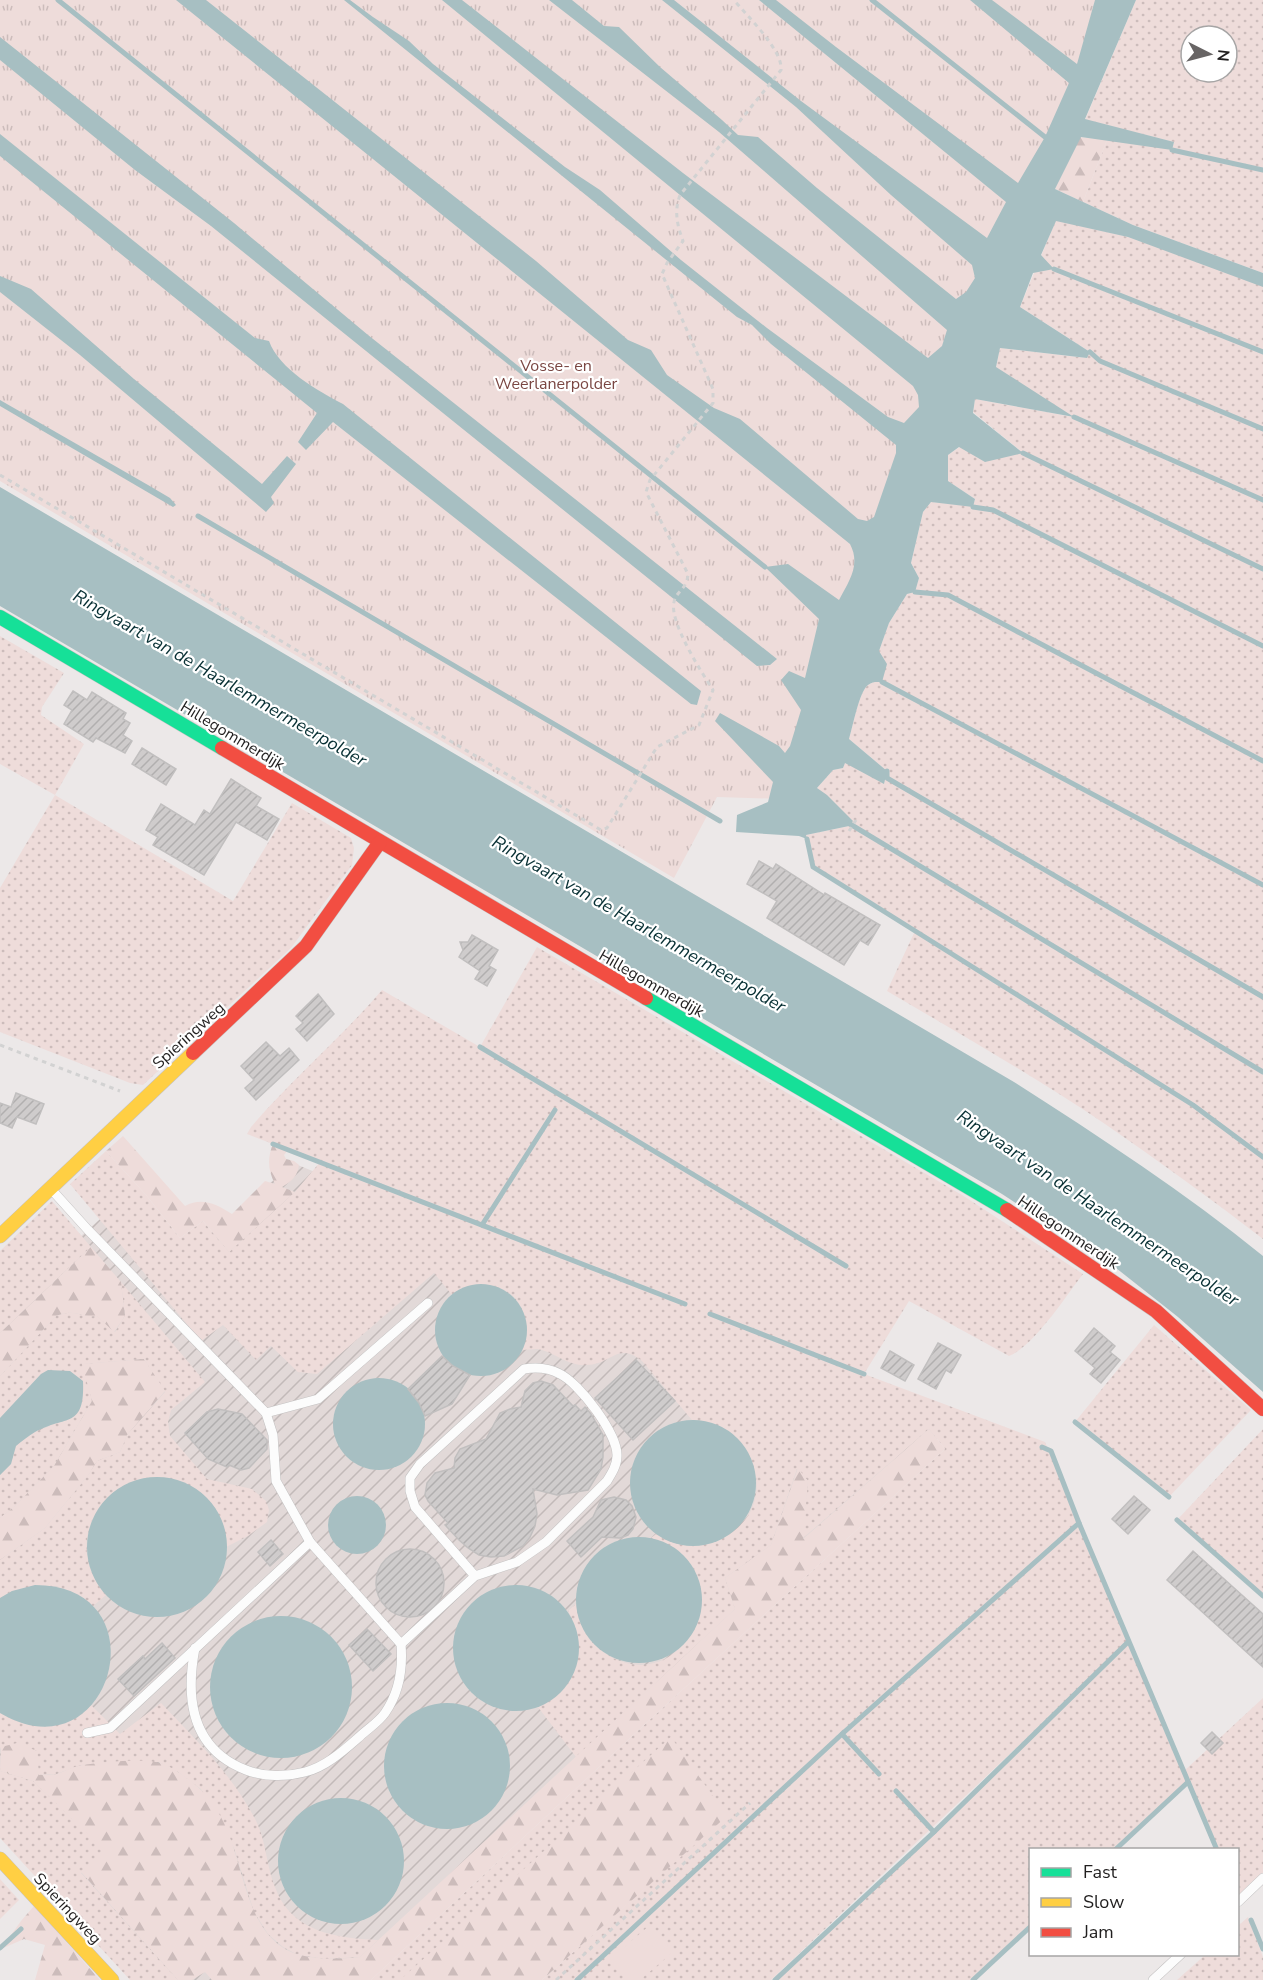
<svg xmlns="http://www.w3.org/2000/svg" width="1263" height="1980" viewBox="0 0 1263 1980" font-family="'Nunito Sans',sans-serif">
	<defs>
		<pattern id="industrial-furrows" width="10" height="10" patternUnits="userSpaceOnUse" patternTransform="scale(1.5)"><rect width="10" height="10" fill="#e2d9d8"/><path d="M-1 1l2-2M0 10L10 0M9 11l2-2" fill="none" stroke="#c2bab9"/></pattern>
		<pattern id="grass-dots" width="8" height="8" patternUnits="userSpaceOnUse" patternTransform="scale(1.5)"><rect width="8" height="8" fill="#eedcda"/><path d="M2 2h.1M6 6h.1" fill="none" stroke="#ccbcbb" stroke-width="1.8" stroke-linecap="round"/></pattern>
		<pattern id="forest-firs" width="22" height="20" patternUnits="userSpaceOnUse" patternTransform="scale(1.5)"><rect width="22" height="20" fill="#eedcda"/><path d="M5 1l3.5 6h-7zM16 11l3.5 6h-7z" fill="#ccbcbb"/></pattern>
		<pattern id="park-tufts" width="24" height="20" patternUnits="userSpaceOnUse" patternTransform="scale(1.5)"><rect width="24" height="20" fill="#eedcda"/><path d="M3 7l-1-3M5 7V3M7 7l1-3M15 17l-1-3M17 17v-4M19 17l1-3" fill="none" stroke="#ccbcbb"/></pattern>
		<pattern id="building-hatch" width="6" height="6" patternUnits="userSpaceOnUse" patternTransform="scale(1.5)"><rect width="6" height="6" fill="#cfcccc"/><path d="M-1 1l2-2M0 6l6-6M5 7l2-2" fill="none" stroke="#b1afaf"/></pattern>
	</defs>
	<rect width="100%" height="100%" fill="#ece8e8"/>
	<polygon fill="url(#industrial-furrows)" points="293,1163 946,1431 345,1980 153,1980 0,1809 0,1308 127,1195 182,1259"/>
	<g fill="url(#grass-dots)" fill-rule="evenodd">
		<path d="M 1136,0 L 1263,0 L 1263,273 L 1133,225 L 1083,202 L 1107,140 L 1172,149 L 1174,142 L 1085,120 ZM 1191,36 L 1227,36 L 1227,72 L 1191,72 Z"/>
		<path d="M 1056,220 L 1128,237 L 1263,283 L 1263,1239 C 1211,1199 1159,1161 1105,1124 C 1034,1076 960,1034 887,991 L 915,931 L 813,867 L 806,835 L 849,826 L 852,821 L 817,788 L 833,770 L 843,768 L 845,762 L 884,783 L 887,771 L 849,739 C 853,726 859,692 868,685 C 873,681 877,682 882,682 L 879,651 L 889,623 L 907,594 L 915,592 L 919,578 L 911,563 L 923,512 L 931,502 L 973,506 L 975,499 L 948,481 L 948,455 L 960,447 L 1022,452 L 973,412 L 975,399 L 1073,417 L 996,368 L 1000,348 L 1086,358 L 1090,352 L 1020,307 Z"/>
		<polygon points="0,636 64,673 42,707 41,715 84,744 55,795 233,901 292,803 351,838 354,848 352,865 291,948 143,1085 130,1083 0,1032 0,888 55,795 0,764"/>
		<path d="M 537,947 L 962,1195 L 1083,1274 C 1066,1296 1033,1347 1009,1356 L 909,1301 L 864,1374 L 1045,1442 L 1184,1771 L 1263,1698 L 1263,1878 L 1238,1897 L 1238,1850 L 1217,1849 L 1188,1782 L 1113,1849 L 1030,1850 L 1030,1924 L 970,1980 L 774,1980 L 934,1832 L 1087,1681 L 771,1980 L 542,1980 L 726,1816 L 400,1980 L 371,1980 L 643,1726 L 945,1449 L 929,1429 L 802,1539 L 808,1481 L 797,1469 L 771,1545 L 725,1578 L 735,1609 L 576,1757 L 538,1707 C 575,1690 590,1647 568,1611 L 576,1604 C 578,1625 588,1643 606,1654 C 685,1704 750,1568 651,1538 L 656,1534 C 673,1545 688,1548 708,1543 C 781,1525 769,1427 692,1420 L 642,1361 C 617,1341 612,1365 586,1365 C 567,1366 553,1351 537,1349 C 532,1349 527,1350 522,1350 C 531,1327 525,1295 497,1287 C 492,1285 485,1287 478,1287 C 467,1287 461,1288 452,1295 L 434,1273 L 317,1374 L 298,1372 L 271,1346 L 256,1360 L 223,1325 L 201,1341 L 70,1184 L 106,1151 L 146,1195 L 180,1238 L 203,1221 L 229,1252 L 295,1192 L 320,1162 L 247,1134 L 251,1127 C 292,1079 341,1038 382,990 L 480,1047 Z"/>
		<polygon points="52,1201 91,1247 0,1333 0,1251"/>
		<path d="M 121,1282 L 205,1382 L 171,1410 L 168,1422 L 170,1436 L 207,1479 L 252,1489 L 266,1501 L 269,1510 L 267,1522 L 248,1536 L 226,1547 C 227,1526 217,1504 199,1492 C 128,1443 49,1531 106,1595 L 92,1607 L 82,1598 L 12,1591 L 0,1598 L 0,1560 L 45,1528 L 89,1474 L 97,1461 L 120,1452 L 127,1435 L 165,1392 L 144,1359 L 83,1364 L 92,1401 L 54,1466 L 15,1506 L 0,1518 L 0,1475 L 11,1464 L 15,1446 L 35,1432 L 50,1426 L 41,1374 L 0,1418 L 0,1376 L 56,1316 C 76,1308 79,1318 97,1316 L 115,1332 L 125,1316 Z"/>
		<polygon points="1154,1325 1251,1410 1169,1497 1075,1422"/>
		<polygon points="1263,1429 1263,1598 1177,1520"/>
		<path d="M 161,1703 C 195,1739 230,1772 254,1817 C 266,1838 266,1865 275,1887 C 291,1932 336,1938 378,1940 L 360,1957 L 326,1959 L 298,1955 L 283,1947 L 268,1934 L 254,1912 L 234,1848 L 201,1789 L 178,1772 L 159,1762 L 81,1765 L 56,1774 L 38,1775 L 1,1747 L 0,1749 L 0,1713 L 11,1719 L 81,1714 L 91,1705 L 120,1734 Z"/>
		<polygon points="0,1771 33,1781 108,1853 81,1873 178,1980 130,1980 0,1838"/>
		<polygon points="0,1879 19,1900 0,1919"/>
		<polygon points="1248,1917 1263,1957 1263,1980 1177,1980 1205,1955 1238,1954 1238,1926"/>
	</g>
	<g fill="url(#forest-firs)">
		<polygon points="1080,137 1107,140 1083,202 1055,189"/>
		<path d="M 123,1136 L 185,1206 C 202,1197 216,1204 232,1214 L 265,1181 L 275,1184 C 268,1171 267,1158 273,1144 L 288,1150 L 284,1155 L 286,1159 L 294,1161 L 299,1165 C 297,1177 292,1181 282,1187 L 295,1192 L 229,1252 L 203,1221 L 180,1238 L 146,1195 L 106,1151 Z"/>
		<path d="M 91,1247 L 121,1282 L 125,1316 L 114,1332 L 97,1316 C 79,1318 76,1308 56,1316 L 0,1376 L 0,1333 Z"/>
		<polygon points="144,1359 165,1391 127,1435 120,1452 97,1461 89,1474 45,1528 0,1560 0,1518 15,1506 54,1466 92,1401 82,1364"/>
		<path d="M 929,1429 L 945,1449 L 643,1726 L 371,1980 L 212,1980 L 205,1972 L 192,1980 L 178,1980 L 81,1872 L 107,1853 L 33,1781 L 0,1771 L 1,1747 L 17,1743 L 37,1751 L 39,1775 C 45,1775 51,1775 57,1774 C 66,1771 74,1766 83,1765 C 102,1762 138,1759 156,1762 C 169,1764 182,1775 192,1782 C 207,1794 220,1812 227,1830 C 245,1871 248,1942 300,1955 C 320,1960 339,1959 360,1957 L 735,1609 L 725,1578 L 771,1545 L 798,1468 L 808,1481 L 803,1539 Z"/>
		<polygon points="671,1737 727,1816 542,1980 400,1980"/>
		<polygon points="34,1906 100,1980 35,1980 45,1945 24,1939 1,1949 21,1921"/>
	</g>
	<polygon fill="url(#park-tufts)" points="0,0 1122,0 784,799 717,797 674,878 0,481"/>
	<polygon fill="#eedcda" points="650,1925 673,1952 640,1980 629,1980 611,1958"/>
	<g fill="#a7bfc2">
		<path d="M 176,0 L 206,0 L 536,261 L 628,340 L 651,350 L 667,375 L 714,408 L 740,419 L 858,519 L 867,521 L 874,517 L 896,453 L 896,445 L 771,344 L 752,325 L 737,317 L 344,0 L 350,0 L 373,17 L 409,41 L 433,64 L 565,167 L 600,190 L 681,260 L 767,328 L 888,417 L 904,423 L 919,407 L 918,395 L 913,386 L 442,0 L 462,0 L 683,173 L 928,358 L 942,346 L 947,330 L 719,132 L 549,0 L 572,0 L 604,26 L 619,27 L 660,67 L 722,120 L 738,135 L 758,137 L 817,188 L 956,299 L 966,292 L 975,278 L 972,265 L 891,195 L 796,107 L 662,0 L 674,0 L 801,101 L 987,238 L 1006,202 L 759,0 L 776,0 L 836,47 L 1018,183 L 1045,137 L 1069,83 L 970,0 L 992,0 L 1077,64 L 1095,0 L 1136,0 L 1085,119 L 1174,142 L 1172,150 L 1081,137 L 1055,189 L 1133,225 L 1263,273 L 1263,287 L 1128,237 L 1056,221 L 1041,255 L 1054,269 L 1033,273 L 1020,307 L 1090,352 L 1087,358 L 1000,348 L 996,367 L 1074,417 L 975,399 L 973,413 L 1023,453 L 985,462 L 959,447 L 948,455 L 948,481 L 975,499 L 973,507 L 931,502 L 923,512 L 911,563 L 919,578 L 915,592 L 907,594 L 889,623 L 879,651 L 887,664 L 882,682 C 877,682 873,681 868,685 C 859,692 853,726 849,739 L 887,771 L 884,784 L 845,763 L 843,768 L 833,770 L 817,788 L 827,795 L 853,821 L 849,826 L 806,835 L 807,839 L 799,836 L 736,832 L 737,815 L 768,802 L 773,782 L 715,721 L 720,713 L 779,746 L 785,753 L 790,746 L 801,710 L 781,680 L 789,671 L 805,678 L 819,619 L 765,567 L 788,564 L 839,600 C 849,581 861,565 850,544 Z"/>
		<polygon points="0,37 234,223 368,335 777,659 770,665 757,666 211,226 135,170 0,60"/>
		<path d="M 0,134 L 255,338 L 269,341 C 279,369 318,391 343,404 L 701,691 L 697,705 L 691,704 L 333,422 L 306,450 L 298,442 L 317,413 L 0,156 Z"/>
		<polygon points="0,276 31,289 134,379 262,484 287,456 296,464 271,497 274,503 266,512 80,355 0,292"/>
		<polygon points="0,400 148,485 170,498 176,505 173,507 0,406"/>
		<path d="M 0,487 L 1014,1082 C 1100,1137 1184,1192 1263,1256 L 1263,1392 L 1178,1317 L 1116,1268 L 1002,1194 L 0,606 Z"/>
		<circle cx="481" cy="1330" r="46"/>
		<path d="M 48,1370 L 70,1371 L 83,1381 C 85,1429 66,1415 35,1432 C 28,1436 22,1441 16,1446 L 11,1464 L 0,1475 L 0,1418 L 41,1374 Z"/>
		<circle cx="379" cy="1424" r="46"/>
		<circle cx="693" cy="1483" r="63"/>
		<circle cx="157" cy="1547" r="70"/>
		<circle cx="357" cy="1525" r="29"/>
		<circle cx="639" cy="1600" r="63"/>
		<circle cx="516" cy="1648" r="63"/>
		<path d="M 35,1585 C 164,1585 112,1779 0,1713 L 0,1598 L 12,1591 Z"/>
		<circle cx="281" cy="1687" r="71"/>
		<circle cx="447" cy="1766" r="63"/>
		<circle cx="341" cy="1861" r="63"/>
	</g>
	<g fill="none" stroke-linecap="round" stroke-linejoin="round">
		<g stroke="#a7bfc2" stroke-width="5">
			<polyline points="58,0 765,567"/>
			<polyline points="872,0 1045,137"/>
			<polyline points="1172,150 1263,170"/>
			<polyline points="1054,269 1263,352"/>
			<polyline points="1090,352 1100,361 1263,429"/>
			<polyline points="1074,417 1263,500"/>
			<polyline points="1023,453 1263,569"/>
			<polyline points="973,507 993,510 1263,646"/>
			<polyline points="198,516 720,821"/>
			<polyline points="915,592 948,595 1263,761"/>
			<polyline points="882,682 1263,885"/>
			<polyline points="887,771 887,778 1263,997"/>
			<polyline points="850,824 1263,1072"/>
			<polyline points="807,839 813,867 1193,1105 1263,1157"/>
			<polyline points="480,1047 846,1266"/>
			<polyline points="273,1144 685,1304"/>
			<polyline points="482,1225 555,1110"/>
			<polyline points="710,1314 864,1374"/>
			<polyline points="1075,1422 1169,1497"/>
			<polyline points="1177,1520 1263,1596"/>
			<polyline points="1079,1523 1217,1850"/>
			<polyline points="879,1774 842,1734 1079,1523 1051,1451 1042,1447"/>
			<polyline points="896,1791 934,1832 1128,1642"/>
			<polyline points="1115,1850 1188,1782"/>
			<polyline points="1251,1920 1263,1949"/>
			<polyline points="0,1948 21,1929"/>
			<polyline points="577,1980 842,1734"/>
			<polyline points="775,1980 934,1832"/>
			<polyline points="973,1980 1030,1927"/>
		</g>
	</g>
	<g fill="url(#building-hatch)" stroke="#c1bfbf" stroke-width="1.5">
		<polygon points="73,691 87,700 92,692 126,713 123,719 130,723 123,735 132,741 125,753 96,738 93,742 64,724 72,710 64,705"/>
		<polygon points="142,748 176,769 166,785 132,764"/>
		<polygon points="231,779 261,798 256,806 279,819 267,840 236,822 204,875 153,845 158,837 146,830 161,804 195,825 204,810 210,814"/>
		<polygon points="759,861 773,869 776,864 824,895 825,893 880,925 868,945 860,940 844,965 767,918 777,901 747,884"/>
		<polygon points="472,935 498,950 489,966 496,970 487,986 475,979 480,971 459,957 463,950 460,942 468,942"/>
		<polygon points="318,994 334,1014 307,1041 296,1029 303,1023 296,1016"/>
		<polygon points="266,1042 280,1056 289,1048 299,1060 256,1100 245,1088 254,1080 241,1066"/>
		<polygon points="16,1093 44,1104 36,1124 17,1117 12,1128 0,1123 0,1103 11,1107"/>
		<polygon points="1094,1328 1115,1346 1110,1352 1120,1360 1101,1383 1090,1374 1095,1368 1075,1351"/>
		<polygon points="938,1343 961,1355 951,1373 946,1370 936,1389 918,1379"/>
		<polygon points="890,1351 914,1365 905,1381 881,1368"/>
		<polygon points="442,1356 453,1366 470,1375 452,1404 425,1416 419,1403 408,1389"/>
		<polygon points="636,1360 675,1401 633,1440 595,1398"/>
		<polygon points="541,1381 553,1385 573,1406 575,1405 581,1411 585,1407 591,1414 603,1435 603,1457 601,1469 588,1490 557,1495 533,1489 537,1514 535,1526 530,1537 523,1546 504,1556 491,1557 479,1555 468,1548 459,1540 445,1525 448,1523 428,1501 425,1495 427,1483 435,1473 454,1468 455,1458 460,1449 486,1439 500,1413 510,1409 521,1407 525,1391 533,1383"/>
		<polygon points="218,1409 242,1414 267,1440 267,1449 249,1468 241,1470 229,1465 227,1467 208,1459 185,1433 207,1412"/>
		<polygon points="1134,1496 1150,1510 1128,1534 1112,1519"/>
		<polygon points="614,1497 626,1500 632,1506 636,1517 633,1529 628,1535 620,1538 602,1537 581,1557 567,1541 593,1517 601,1500"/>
		<polygon points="271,1540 283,1554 270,1566 258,1552"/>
		<circle cx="410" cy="1583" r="34"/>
		<polygon points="1193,1551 1263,1614 1263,1667 1167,1580"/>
		<polygon points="367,1629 391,1654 373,1671 349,1645"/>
		<polygon points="162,1643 175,1658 134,1696 118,1679 143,1656 145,1659"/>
		<polygon points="1212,1732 1223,1743 1212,1754 1201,1743"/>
	</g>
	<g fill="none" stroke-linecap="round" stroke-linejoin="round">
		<defs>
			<g id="lane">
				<path d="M 51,1189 L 88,1230 L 266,1413 L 273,1435 L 276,1481 L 310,1542 L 401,1644 L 475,1576 L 517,1562 L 546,1542 L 607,1481 C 612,1473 617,1465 617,1456 C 618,1434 579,1383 560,1374 C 549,1368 536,1367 524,1369 L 420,1464 L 410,1478 L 410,1491 L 415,1507 L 475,1576"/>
				<polyline points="266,1413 318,1399 428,1303"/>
				<path d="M 195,1648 C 185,1700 192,1749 246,1770 C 264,1777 286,1777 305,1772 C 325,1767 342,1752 358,1738 C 366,1730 378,1723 385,1713 C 399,1693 403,1668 401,1644"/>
				<polyline points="87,1733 110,1728 310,1542"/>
				<polyline points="1238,1902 1263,1878"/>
				<polyline points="1153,1980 1181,1954"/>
			</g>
			<g id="fast">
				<polyline points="0,617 222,748"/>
				<polyline points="646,998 1007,1210"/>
			</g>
			<g id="slow">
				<polyline points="0,1236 193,1053"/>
				<polyline points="0,1859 112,1980"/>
			</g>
			<g id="jam">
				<polyline points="222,748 646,998"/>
				<polyline points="193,1053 306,946 380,842"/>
				<polyline points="1007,1210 1156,1311 1263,1409"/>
			</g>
		</defs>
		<use href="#lane" stroke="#c4c2c2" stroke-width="10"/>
		<use href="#fast" stroke="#c4c2c2" stroke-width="15"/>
		<use href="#slow" stroke="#c4c2c2" stroke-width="15"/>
		<use href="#jam" stroke="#c4c2c2" stroke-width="15"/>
		<g stroke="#d2d2d2" stroke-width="3" stroke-dasharray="4.5 4.5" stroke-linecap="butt">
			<path d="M 0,475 L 601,830 L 607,828 L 657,747 L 699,725 L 713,690 C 702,673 669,622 674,602 C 676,591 687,590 688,574 L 646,492 L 650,480 L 713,403 L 713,389 L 662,274 L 667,263 L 683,241 C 677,225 674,211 680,195 L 781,70 C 783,50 747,16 734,0"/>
			<polyline points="849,831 856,820"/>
			<polyline points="0,1045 120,1091"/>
			<polyline points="556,1980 750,1803"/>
		</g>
		<use href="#lane" stroke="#fcfcfc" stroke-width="9"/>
		<use href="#fast" stroke="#16e098" stroke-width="14"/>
		<use href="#slow" stroke="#ffcf43" stroke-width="14"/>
		<use href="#jam" stroke="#f24e42" stroke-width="14"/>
	</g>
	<g text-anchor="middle" stroke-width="4.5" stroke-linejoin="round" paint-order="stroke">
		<g font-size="16" fill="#7a4642" stroke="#fff">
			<text x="556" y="371">Vosse- en<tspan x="556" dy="18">Weerlanerpolder</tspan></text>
		</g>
		<g font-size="16" fill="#211f1f" stroke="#fff">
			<text transform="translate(233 735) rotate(31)" y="6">Hillegommerdijk</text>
			<text transform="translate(652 983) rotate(30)" y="6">Hillegommerdijk</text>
			<text transform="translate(188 1035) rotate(-42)" y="6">Spieringweg</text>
			<text transform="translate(1069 1232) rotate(34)" y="6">Hillegommerdijk</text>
			<text transform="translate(68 1908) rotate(47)" y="6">Spieringweg</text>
		</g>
		<g font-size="18" font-style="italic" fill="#083034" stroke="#fff">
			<text transform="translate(220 678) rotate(30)" y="6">Ringvaart van de Haarlemmermeerpolder</text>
			<text transform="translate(639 924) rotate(30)" y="6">Ringvaart van de Haarlemmermeerpolder</text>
			<text transform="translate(1098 1208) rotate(34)" y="6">Ringvaart van de Haarlemmermeerpolder</text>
		</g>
	</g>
	<rect x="1029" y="1848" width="210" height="108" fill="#ffffff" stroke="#a6a5a5" stroke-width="1.5"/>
	<rect x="1041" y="1868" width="30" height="9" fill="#16e098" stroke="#a6a5a5" stroke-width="1.5"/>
	<text x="1083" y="1878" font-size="18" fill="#211f1f">Fast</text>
	<rect x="1041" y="1898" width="30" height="9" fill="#ffcf43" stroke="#a6a5a5" stroke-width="1.5"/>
	<text x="1083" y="1908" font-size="18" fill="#211f1f">Slow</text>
	<rect x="1041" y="1928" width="30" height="9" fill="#f24e42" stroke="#a6a5a5" stroke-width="1.5"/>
	<text x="1083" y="1938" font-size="18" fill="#211f1f">Jam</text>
	<g transform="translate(1209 54) rotate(96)"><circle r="28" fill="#ffffff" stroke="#a6a5a5" stroke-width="1.5"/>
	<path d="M0-4.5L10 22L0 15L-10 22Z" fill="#686565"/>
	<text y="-9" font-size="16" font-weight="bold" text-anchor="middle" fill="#211f1f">N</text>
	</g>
</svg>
